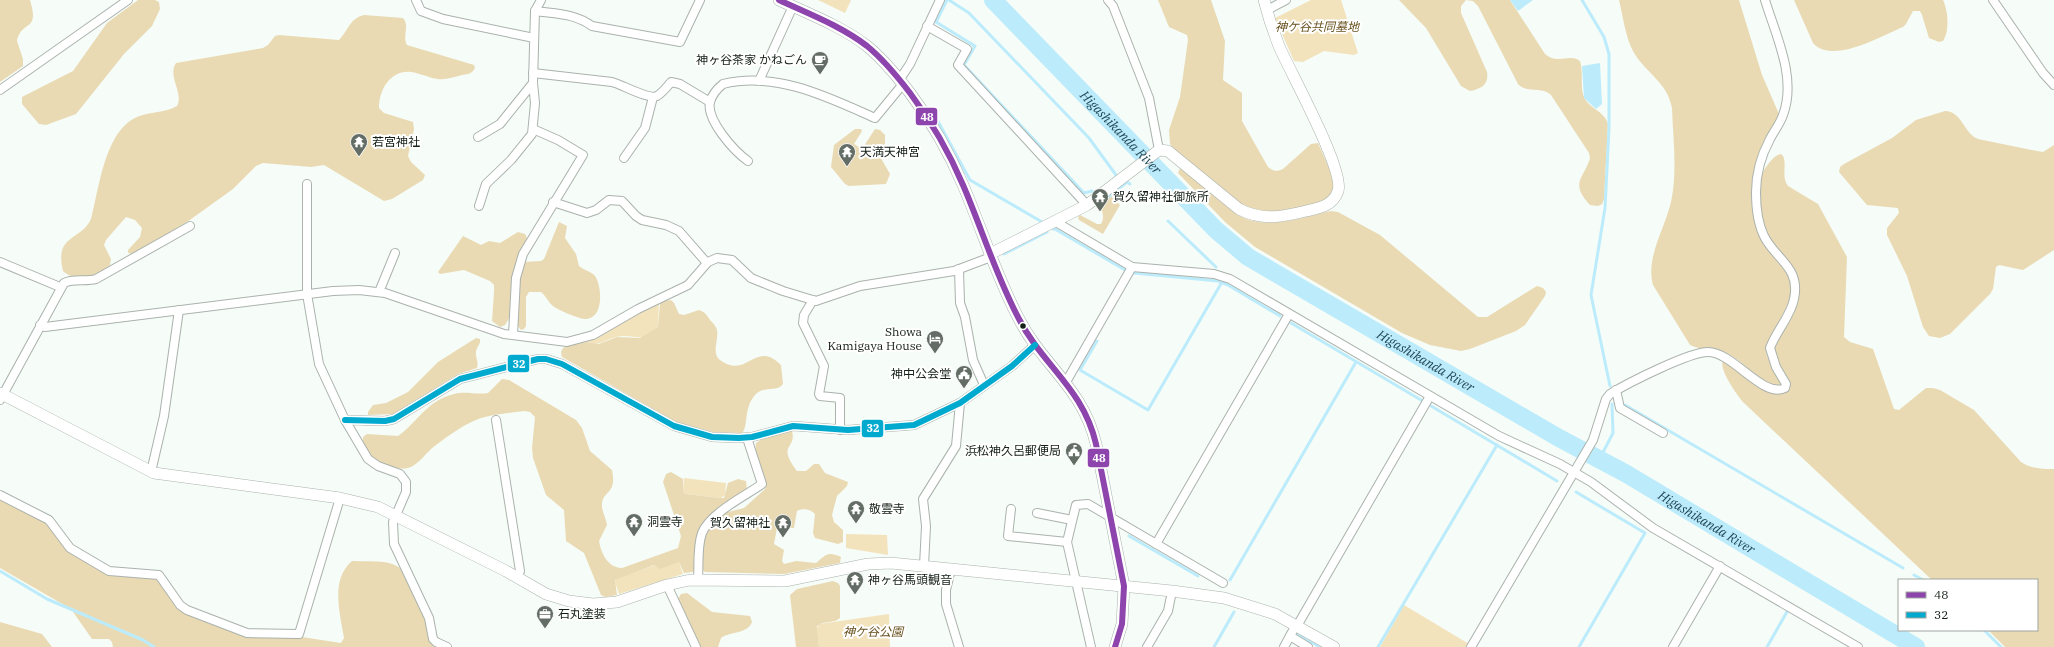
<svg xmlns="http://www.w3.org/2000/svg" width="2054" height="647" viewBox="0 0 2054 647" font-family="'IBM Plex Serif','Noto Sans JP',serif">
	<rect width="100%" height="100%" fill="#f6fcf7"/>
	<g fill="#f2e3bd">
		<polygon points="818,0 851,0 845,13"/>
		<polygon points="1311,0 1341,0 1358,53 1354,55 1324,51 1303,62 1294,61 1275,18"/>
		<path d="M 659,302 L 658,327 C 642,345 633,333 616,337 C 601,341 604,346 586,342 Z"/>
		<polygon points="684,478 726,483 725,495 721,498 685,494 683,491"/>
		<polygon points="846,534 887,535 888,555 846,548"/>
		<polygon points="679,562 683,574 619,594 615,582 616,579 655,565"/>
		<polygon points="1404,605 1469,644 1467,647 1380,647"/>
		<polygon points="889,614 890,647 819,647 817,629 819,624"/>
	</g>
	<g fill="#e9dab3">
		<path d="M 0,0 L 30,0 C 40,33 22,19 17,41 L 23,59 L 23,66 L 0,82 Z"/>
		<polygon points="138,0 155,0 159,2 160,9 152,26 124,54 76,114 46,125 39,124 22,104 22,97 73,71 107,23"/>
		<path d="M 1158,0 L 1211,0 L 1225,41 L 1223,80 L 1242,93 L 1242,121 L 1268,167 C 1273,171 1277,172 1283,169 L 1311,144 L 1318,143 L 1333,177 L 1333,190 L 1330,195 L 1320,203 L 1275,212 L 1258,211 L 1242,205 L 1174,149 L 1170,144 L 1169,130 L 1180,97 L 1188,40 L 1187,35 L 1169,27 Z"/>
		<path d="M 1399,0 L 1510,0 L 1545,54 C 1558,65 1569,53 1580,61 C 1584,73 1579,88 1585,99 C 1591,109 1605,112 1608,124 L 1604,199 L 1602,204 L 1598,206 L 1590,205 C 1569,182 1584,179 1590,158 L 1589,153 L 1551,95 C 1542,86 1527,94 1518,84 L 1478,6 L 1473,1 L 1466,0 L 1461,6 L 1461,13 L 1487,72 C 1489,84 1482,89 1470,91 L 1461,86 L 1426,28 Z"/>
		<path d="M 1619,0 L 1739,0 L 1762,75 L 1779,114 L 1752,189 L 1755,225 L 1761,239 L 1787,272 L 1791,285 L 1791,298 L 1766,347 L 1767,356 L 1782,384 L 1780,386 C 1758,384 1747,363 1728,354 C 1715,347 1701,351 1690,345 L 1653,285 C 1645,256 1667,226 1672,197 C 1677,168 1673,137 1672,108 C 1667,81 1645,73 1633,51 C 1625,36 1623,16 1619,0 Z"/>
		<path d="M 1794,0 L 1943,0 C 1948,10 1950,31 1943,41 L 1939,42 L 1929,38 L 1922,15 L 1920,11 L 1913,11 L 1906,24 L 1903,27 C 1881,36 1832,65 1813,43 Z"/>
		<path d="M 364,15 L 403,18 C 410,25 402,37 407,45 L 474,65 L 475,68 C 472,74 468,74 462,75 C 454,77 446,80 438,79 C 429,78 420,73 411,72 C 390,70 379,90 379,108 L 384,113 L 413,122 L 414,129 L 408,156 L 411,162 L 425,175 L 423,180 L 392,199 L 384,201 L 324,165 L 311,167 L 263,163 L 256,166 L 233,189 L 187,222 L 133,254 L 128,253 L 128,250 L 140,237 L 142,228 L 135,220 L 126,217 L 106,240 L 104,245 L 111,259 L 110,265 C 100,276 75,283 63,271 C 54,234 81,241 91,219 C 99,189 104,136 133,119 C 146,111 164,114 177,106 C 184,92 167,77 176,63 L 263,48 L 268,45 L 275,36 L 279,35 L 339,40 C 348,31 350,18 364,15 Z"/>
		<path d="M 1945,111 C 1962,111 1964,134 1978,139 L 2037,151 L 2043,152 L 2054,145 L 2054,250 L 2023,270 L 1999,265 L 1996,267 L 1993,289 L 1990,294 L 1950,334 L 1940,338 L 1929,336 L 1923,327 L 1907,276 L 1887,235 L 1887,228 L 1899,213 L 1898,208 L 1867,205 L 1839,172 L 1840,167 L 1844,164 L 1892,138 L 1916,120 Z"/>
		<polygon points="855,129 861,129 862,131 854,144 861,148 864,146 875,129 880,130 885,135 885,144 879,148 878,153 890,174 886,184 849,186 845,184 831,167 834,145"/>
		<path d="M 1781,154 C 1789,160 1780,176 1788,186 L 1818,204 L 1847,257 L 1844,337 L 1850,342 L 1873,349 L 1894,409 L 1899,410 L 1926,388 L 1933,388 L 1940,390 L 1974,410 L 2021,462 C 2032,469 2041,469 2054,469 L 2054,647 L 2005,647 L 1988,630 L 2037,630 L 2037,580 L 1932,580 L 1744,403 C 1738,397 1718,368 1723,361 C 1740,372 1766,401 1788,391 L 1790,384 L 1779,365 L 1774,348 C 1781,326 1802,308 1799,284 C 1796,266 1785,258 1774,246 C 1763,232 1760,215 1760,197 C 1760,188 1760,179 1764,170 C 1768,164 1774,155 1781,154 Z"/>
		<path d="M 1180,168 C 1200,180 1216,199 1235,213 C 1264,233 1301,217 1331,211 L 1338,212 L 1380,235 L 1478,317 L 1487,317 L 1537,286 L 1543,288 L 1546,292 L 1545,296 L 1525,325 L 1516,331 L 1470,349 L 1461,351 L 1430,345 L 1402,333 L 1255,247 L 1225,222 L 1178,173 Z"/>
		<path d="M 1110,195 L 1120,205 L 1103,234 L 1079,220 L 1078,217 L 1080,215 L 1097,224 L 1101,224 C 1109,211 1091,205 1110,195 Z"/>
		<path d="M 559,222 L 567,226 L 565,238 L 576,254 L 579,266 C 583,270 591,271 595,276 C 602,286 604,317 587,319 C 581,320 558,310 553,306 C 548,302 546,296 541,292 L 529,292 L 526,297 L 526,326 L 524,329 L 521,330 L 517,325 L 519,279 L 524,262 L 541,261 L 544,259 Z"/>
		<polygon points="518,232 525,234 527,238 510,317 505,325 500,327 492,321 494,292 494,285 490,281 464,270 440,274 438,272 463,236 481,245 489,241 500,243"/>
		<path d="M 671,300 L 674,303 L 679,314 L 684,315 L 699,310 C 705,312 707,315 710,320 C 713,323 716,326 717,330 C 719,340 711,353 720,360 C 748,380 755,339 781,365 L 783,384 C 777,393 763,385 755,395 C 743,409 749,425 742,433 L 713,432 L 676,422 L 562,357 L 561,352 L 563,348 L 567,346 L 586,342 L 599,344 L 617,337 L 640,338 L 658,327 L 660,304 L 663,301 Z"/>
		<path d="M 476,338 L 480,339 C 481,344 477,346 476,351 C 475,357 479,362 477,368 L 458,374 L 393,414 L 368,415 L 368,412 L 373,405 L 386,403 L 408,392 L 438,362 Z"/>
		<path d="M 502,379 L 509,380 L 576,420 L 582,428 L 590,451 L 612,470 C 617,494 604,490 602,503 C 601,510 606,518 607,525 L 599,541 C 601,553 608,568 622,568 L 678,548 L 681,536 L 663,482 L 666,474 L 671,472 L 683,479 L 683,491 L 685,494 L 721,498 L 724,498 L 728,483 L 738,479 L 746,481 L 747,490 L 709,519 L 695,569 L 693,572 L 684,573 L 679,562 L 660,569 L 654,565 L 615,580 L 617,595 L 605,597 L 601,595 L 584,553 L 566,541 L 564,510 L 546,495 L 533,458 L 532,448 L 535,417 L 530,412 L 524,411 C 510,413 495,414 481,418 C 466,423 449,435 436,445 C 427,451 419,465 408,468 C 392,472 360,455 363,437 L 367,434 L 398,436 C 419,421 426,401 454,394 C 466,391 477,395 488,393 Z"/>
		<path d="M 790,431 L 792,431 C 797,450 776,443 797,471 L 806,471 L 814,464 L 819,464 L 825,473 L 848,482 L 847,486 L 837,496 L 832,515 L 834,522 L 843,530 L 843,542 L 838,544 L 815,538 L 813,533 L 815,514 C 811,509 802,508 797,511 L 794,528 L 777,528 L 774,544 L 784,550 L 782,561 L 784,564 L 796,561 L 816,563 C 826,555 827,551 841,557 L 840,563 L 784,574 L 705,572 L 702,569 L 703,541 L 708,527 L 724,513 L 744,508 L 765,489 C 768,474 753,459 756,443 L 765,437 Z"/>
		<path d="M 0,499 L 47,523 L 68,551 L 108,575 L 157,578 L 185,613 L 246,637 L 302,637 L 341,643 L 344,638 C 340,613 330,580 352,561 L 356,561 C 370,562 392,559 402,570 L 439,647 L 113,647 L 112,642 L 109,639 L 92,639 L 71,609 L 0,568 Z"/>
		<path d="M 833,581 L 838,583 L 840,586 L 840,618 C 834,624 824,620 817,626 L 819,647 L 796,647 L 790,595 L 797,589 Z"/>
		<path d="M 687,593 L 712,612 L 750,616 L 752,622 C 748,634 731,631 721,638 L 718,647 L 699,647 L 679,605 L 678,599 L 681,594 Z"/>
		<polygon points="0,622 42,634 52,647 0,647"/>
	</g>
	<g fill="#bcecfc">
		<polygon points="1510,0 1533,0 1518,11"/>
		<polygon points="1600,63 1602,104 1596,109 1584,98 1582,66"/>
	</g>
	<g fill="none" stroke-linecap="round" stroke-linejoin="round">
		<g stroke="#bcecfc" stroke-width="3">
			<polyline points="947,0 936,22 975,46 964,65 1084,193 1092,191 1094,193"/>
			<polyline points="949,0 969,13 1089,138 1116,175"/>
			<polyline points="1582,0 1604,37 1609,54 1609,129 1605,208 1591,295 1610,386"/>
			<polyline points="934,114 970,180 1042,222"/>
			<polyline points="1101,201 1102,202 1127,182 1130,184"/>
			<polyline points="1168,221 1216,267"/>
			<polyline points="1053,229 1055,229 1125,270"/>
			<polyline points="1004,254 1047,232"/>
			<polyline points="1134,273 1218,281 1228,285 1280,316"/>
			<polyline points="1291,323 1421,400"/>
			<polyline points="1097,341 1080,370 1148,410 1222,282"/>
			<polyline points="1625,405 1903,568"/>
			<polyline points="1431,406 1557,481"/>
			<polyline points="1599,460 1613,433 1612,404"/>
			<polyline points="1576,492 1645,533 1579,647"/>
			<polyline points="1129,536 1198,576"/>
			<polyline points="0,571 47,599 143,640 154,647"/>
			<polyline points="1914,575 1923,580"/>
			<polyline points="1230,580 1356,362"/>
			<polyline points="1984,630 2001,647"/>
			<polyline points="1297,634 1320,647"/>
			<polyline points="1214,647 1234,612"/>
			<polyline points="1378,647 1497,445"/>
			<polyline points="1767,647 1788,610"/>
		</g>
		<path stroke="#bcecfc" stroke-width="18" id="s1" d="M 993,0 L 1216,230 L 1248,257 L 1559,438 L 1625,473 L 1916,647"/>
		<defs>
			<g id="street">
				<polyline points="416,0 421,11 443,19 534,38"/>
				<polyline points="1108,0 1113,6 1149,98 1159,150"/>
				<polyline points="1993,0 2043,73 2054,85"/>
				<polyline points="1267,10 1286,0"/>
				<path d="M 535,11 C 556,14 574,13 592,26 L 680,42 L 700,0"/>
				<polyline points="927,26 967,49 958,65 1087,205"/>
				<path d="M 533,73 L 612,82 C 623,85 649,100 657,96 C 662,93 667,87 671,82 L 680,84 L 710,102"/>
				<polyline points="900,79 910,64 940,0"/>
				<polyline points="759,81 793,6"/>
				<polyline points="0,90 128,0"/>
				<polyline points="478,137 500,124 533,83"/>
				<polyline points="624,158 645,128 653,97"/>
				<path d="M 748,161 C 734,151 706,120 710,102 C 712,95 718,88 723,84 C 776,71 828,97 875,118 L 903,84"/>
				<polyline points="307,184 307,294 319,364 345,420 368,459 378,466 400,474 406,482 406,492 393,522 394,544 429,618 433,639 436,642 447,647"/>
				<polyline points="553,202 587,213 596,210 609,200 622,201 636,216 642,220 666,225 679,231 707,263"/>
				<polyline points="479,206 486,184 511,160 532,134 535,103 533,83 535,11 541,0"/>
				<polyline points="1056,222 1132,267 1214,274 1230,279 1499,436 1560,464 1591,482 1653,528 1858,647"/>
				<polyline points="0,262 60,287"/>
				<polyline points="959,269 960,303 965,317 973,360 984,385"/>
				<polyline points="379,292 395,253"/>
				<polyline points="813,300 804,315 803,323 824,366 819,394 820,396 840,398 840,430"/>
				<polyline points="40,325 45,327 333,291 359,290 385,293 504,334 567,342 593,335 638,309 688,285 708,262 717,258 732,260 751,278 783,291 816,301 860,286 954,271 991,257"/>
				<polyline points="513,335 516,278 523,254 583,155 558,140 533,129"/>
				<polyline points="1066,382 1132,267"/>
				<polyline points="1616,390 1620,408 1663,433"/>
				<path d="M 0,400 L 64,283 C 73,278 86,282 96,279 L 190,226"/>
				<polyline points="345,420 385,421 394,419 460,379 538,359 546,359 562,364 674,426 712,437 739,438 752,437 793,426 848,430 914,425 960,403 1012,366 1035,345"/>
				<polyline points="496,420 520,571 517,578"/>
				<polyline points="151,472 164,416 179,310"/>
				<polyline points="0,495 49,520 70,548 109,571 159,575 180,605 187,610 247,633 299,634 340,498"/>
				<polyline points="1011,509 1008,536 1067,542"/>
				<polyline points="1037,513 1072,520"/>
				<polyline points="1156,544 1289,314"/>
				<polyline points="924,566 926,526 923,499 956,446 960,403"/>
				<polyline points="951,569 946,590 946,604 959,647"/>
				<path d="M 698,579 C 699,565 697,547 702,533 C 710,513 745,496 762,484 L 747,438"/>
				<polyline points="667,585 696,647"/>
				<polyline points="1297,626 1430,396"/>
				<polyline points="1290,636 1308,647"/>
				<polyline points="1091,647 1067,542 1076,505 1088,504 1223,583"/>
				<polyline points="1147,647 1168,611 1172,591"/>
				<polyline points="1284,647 1296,625"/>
				<path d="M 1471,647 L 1593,440 L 1606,399 L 1610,394 C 1628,383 1689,352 1708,352 C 1733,352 1763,399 1785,388 L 1786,384 L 1776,367 L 1770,348 C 1776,331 1791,316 1794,299 C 1801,267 1775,259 1764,236 C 1757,222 1756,207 1756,192 C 1756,174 1762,154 1770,139 C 1774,131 1780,124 1783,115 C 1797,78 1776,36 1765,0"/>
				<polyline points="1673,647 1720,566"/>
			</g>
			<g id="secondary">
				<path d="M 779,0 C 809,14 841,26 867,46 C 884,60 897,76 910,93 C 931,121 949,152 963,185 C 982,229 996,276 1019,319 C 1043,366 1083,388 1096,444 L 1124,586 L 1122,624 L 1115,647"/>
				<path d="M 990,254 L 1087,205 L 1159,150 L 1168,151 L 1239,209 C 1262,221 1282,217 1306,211 C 1319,208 1333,206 1338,191 C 1345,170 1290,72 1279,46 C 1273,31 1268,16 1264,0"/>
				<polyline points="0,393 154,473 340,498 378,507 506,571 546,594 569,601 593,604 617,602 667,585 690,580 785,581 868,564 891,563 1172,591 1224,598 1275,614 1334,647"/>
			</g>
		</defs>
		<use href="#street" stroke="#abb2ad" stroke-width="10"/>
		<use href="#secondary" stroke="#abb2ad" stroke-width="12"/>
		<use href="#street" stroke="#fefffe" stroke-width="8"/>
		<use href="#secondary" stroke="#fefffe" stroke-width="11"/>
		<defs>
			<path id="bus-1" d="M 779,0 C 809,14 841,26 867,46 C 884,60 897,76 910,93 C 931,121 949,152 963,185 C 982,229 996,276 1019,319 C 1043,366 1083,388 1096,444 L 1124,586 L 1122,624 L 1115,647"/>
			<polyline id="bus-2" points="345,420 385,421 394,419 460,379 538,359 546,359 562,364 674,426 712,437 739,438 752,437 793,426 848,430 914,425 960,403 1012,366 1035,345"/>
		</defs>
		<use href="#bus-1" stroke="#fff" stroke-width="9"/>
		<use href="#bus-2" stroke="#fff" stroke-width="9"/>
		<use href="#bus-1" stroke="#8e44ad" stroke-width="6"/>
		<use href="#bus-2" stroke="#00a9ce" stroke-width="6"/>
	</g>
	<defs>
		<symbol id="cafe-pin" viewBox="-11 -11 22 30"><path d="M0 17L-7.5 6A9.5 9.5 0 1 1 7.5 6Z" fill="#636c65" stroke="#fff"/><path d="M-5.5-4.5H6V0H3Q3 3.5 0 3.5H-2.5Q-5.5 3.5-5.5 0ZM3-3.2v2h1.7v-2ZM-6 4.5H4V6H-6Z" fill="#fff"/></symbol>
		<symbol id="temple-pin" viewBox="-11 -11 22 30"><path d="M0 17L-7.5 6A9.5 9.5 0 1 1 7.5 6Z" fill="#636c65" stroke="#fff"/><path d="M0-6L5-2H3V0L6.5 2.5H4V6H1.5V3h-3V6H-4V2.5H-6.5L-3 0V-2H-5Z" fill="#fff"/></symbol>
		<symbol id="hotel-pin" viewBox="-11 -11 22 30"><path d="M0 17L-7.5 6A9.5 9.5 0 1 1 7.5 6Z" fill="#636c65" stroke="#fff"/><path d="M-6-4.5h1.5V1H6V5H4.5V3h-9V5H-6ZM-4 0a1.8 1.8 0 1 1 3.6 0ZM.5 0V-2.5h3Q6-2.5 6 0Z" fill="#fff"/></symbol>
		<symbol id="civic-pin" viewBox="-11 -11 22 30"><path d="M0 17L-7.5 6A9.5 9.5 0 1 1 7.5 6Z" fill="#636c65" stroke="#fff"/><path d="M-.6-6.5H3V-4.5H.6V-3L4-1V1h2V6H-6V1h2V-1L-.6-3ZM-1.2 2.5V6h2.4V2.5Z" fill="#fff"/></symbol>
		<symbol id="office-pin" viewBox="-11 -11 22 30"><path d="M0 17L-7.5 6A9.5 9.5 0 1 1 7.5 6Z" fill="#636c65" stroke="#fff"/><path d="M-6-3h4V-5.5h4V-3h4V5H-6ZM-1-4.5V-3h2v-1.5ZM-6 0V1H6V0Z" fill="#fff"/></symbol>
	</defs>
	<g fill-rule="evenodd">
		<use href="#cafe-pin" x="810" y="50" width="20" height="27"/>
		<use href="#temple-pin" x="349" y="132" width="20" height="27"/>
		<use href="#temple-pin" x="837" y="142" width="20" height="27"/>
		<use href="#temple-pin" x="1090" y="187" width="20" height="27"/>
		<use href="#hotel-pin" x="925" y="329" width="20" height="27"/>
		<use href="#civic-pin" x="954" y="364" width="20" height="27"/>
		<use href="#civic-pin" x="1064" y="441" width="20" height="27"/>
		<use href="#temple-pin" x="846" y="499" width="20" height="27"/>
		<use href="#temple-pin" x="624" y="512" width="20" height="27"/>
		<use href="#temple-pin" x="773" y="513" width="20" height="27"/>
		<use href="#temple-pin" x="845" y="570" width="20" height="27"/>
		<use href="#office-pin" x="535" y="604" width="20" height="27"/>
	</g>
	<circle fill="#141f17" stroke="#fff" stroke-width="1.5" cx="1023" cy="326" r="3.5"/>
	<g text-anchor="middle" stroke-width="4" stroke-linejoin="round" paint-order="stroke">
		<g font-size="12" font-style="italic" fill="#68511e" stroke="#fff">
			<text x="1317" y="31">神ケ谷共同墓地</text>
			<text x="873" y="636">神ケ谷公園</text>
		</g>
		<g font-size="12" fill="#141f17" stroke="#fff" text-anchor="start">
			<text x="807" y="64" text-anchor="end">神ヶ谷茶家 かねごん</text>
			<text x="372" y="146">若宮神社</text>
			<text x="860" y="156">天満天神宮</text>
			<text x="1113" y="201">賀久留神社御旅所</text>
			<text x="922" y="336" text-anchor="end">Showa<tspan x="922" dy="14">Kamigaya House</tspan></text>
			<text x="951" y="378" text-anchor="end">神中公会堂</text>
			<text x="1061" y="455" text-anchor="end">浜松神久呂郵便局</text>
			<text x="869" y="513">敬雲寺</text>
			<text x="647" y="526">洞雲寺</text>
			<text x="770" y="527" text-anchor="end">賀久留神社</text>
			<text x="868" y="584">神ヶ谷馬頭観音</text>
			<text x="558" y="618">石丸塗装</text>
		</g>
		<g font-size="13" font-style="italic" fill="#204654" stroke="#fff">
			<text dy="5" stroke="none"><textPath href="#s1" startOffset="184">Higashikanda River</textPath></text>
			<text dy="5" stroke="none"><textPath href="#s1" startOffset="568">Higashikanda River</textPath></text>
			<text dy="5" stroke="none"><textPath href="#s1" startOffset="892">Higashikanda River</textPath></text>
		</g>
	</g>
	<g stroke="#fff" stroke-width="1.5">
		<rect x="915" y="107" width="23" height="19" rx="4" fill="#8e44ad"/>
		<rect x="507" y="354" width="23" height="19" rx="4" fill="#00a9ce"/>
		<rect x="861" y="419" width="23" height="19" rx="4" fill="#00a9ce"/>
		<rect x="1087" y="448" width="23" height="20" rx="4" fill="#8e44ad"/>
	</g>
	<g font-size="11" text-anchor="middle" font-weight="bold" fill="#fff">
		<text x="927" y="121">48</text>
		<text x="519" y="368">32</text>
		<text x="873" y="432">32</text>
		<text x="1099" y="462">48</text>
	</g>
	<rect x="1898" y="579" width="140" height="52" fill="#ffffff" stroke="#a1a5a2"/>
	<rect x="1906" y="592" width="20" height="6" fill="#8e44ad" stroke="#a1a5a2"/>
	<text x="1934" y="599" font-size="12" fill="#141f17">48</text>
	<rect x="1906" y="612" width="20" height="6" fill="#00a9ce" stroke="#a1a5a2"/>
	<text x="1934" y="619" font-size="12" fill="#141f17">32</text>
</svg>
